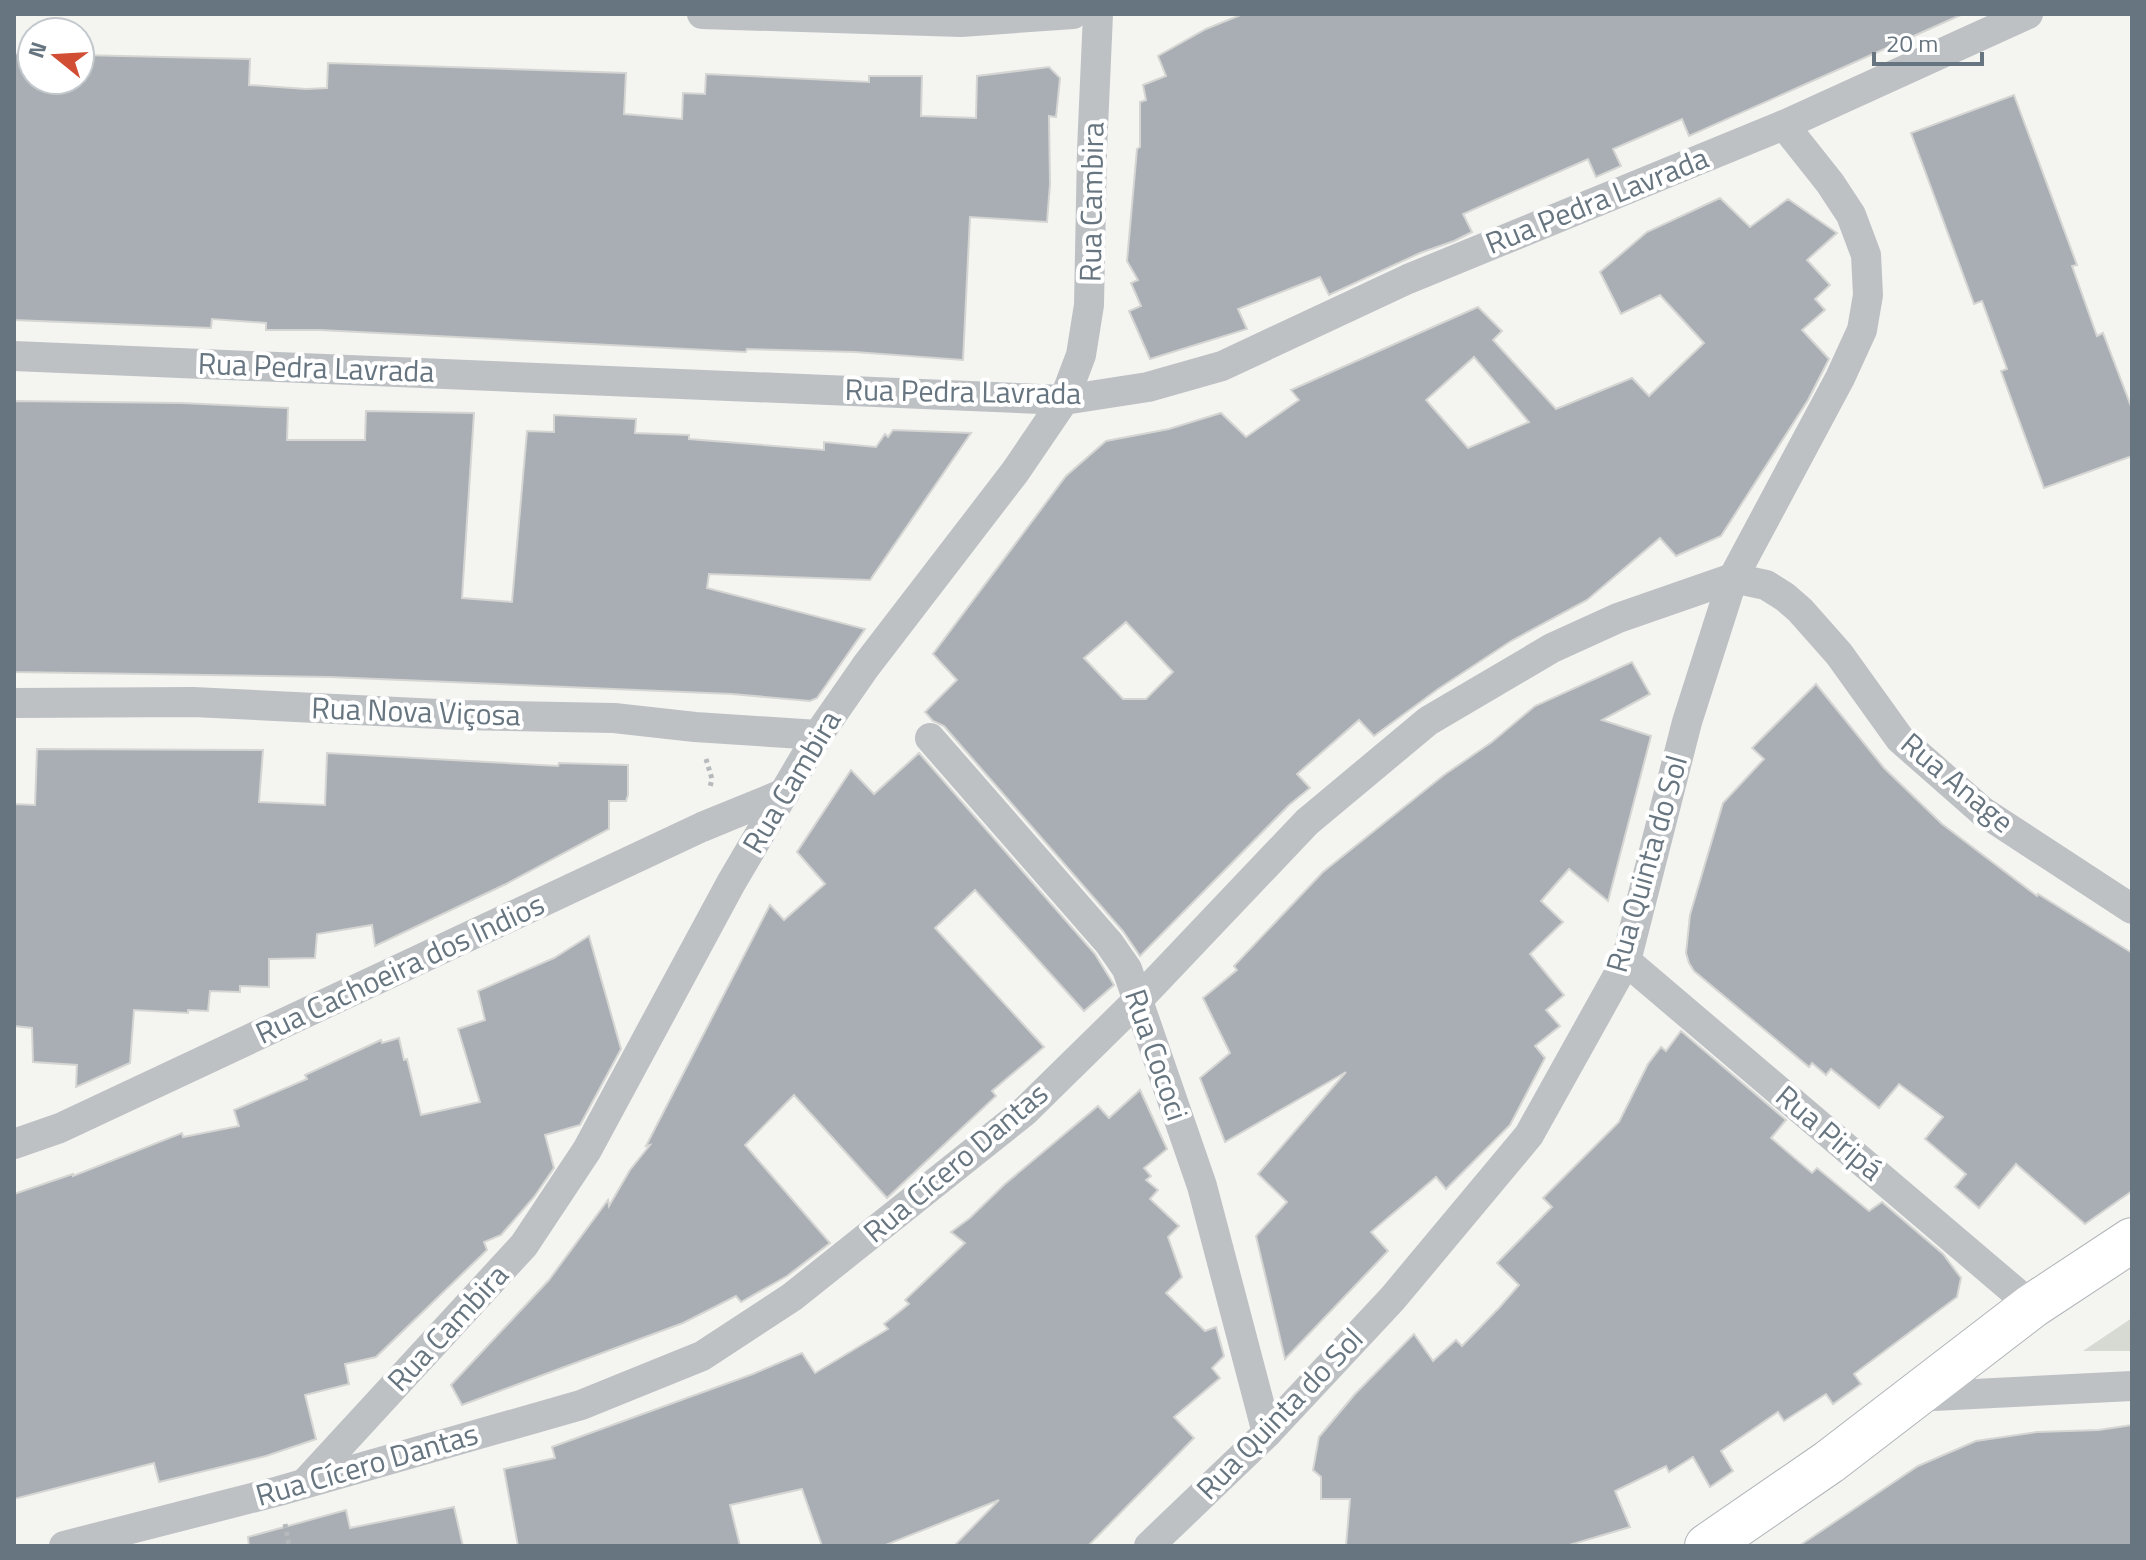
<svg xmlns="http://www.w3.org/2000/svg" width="2146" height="1560" viewBox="0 0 2146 1560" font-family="'Titillium Web',sans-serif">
	<rect width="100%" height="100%" fill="#f4f4f1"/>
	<polygon fill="#d6dad2" points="2132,1318 2132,1351 2083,1351"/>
	<g fill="#a8aeb3" stroke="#d5d5d3" stroke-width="2" fill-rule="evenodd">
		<polygon points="1243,14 1963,14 1689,136 1682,119 1613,149 1621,166 1596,177 1588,159 1463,214 1472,232 1454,241 1420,253 1329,295 1320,277 1289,289 1238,309 1247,329 1150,359 1129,311 1141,306 1131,283 1138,280 1127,261 1137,149 1140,147 1140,102 1146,100 1143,85 1166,76 1158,56 1206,29"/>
		<polygon points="14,54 32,54 32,80 80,80 80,55 250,59 249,85 306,89 327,88 328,63 626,73 624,114 682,119 683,93 705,94 706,74 869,82 869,76 922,76 921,116 976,118 977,76 1049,67 1060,78 1056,117 1049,116 1050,184 1047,222 970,217 963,360 855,352 747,349 746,352 320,330 266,330 266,323 212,319 211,328 14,320"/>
		<polygon points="2014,95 2077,265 2072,266 2097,336 2103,333 2132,409 2132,456 2044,488 2001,371 2007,369 1982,301 1974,304 1911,133"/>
		<path d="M 1720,198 L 1750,227 L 1788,199 L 1837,233 L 1807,260 L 1830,285 L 1815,299 L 1825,310 L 1802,330 L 1829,359 L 1808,400 L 1721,536 L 1676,556 L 1660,538 L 1587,600 L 1511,641 L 1438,689 L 1374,736 L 1359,720 L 1297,774 L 1310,788 L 1289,805 L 1140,956 L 1123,931 L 944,726 L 933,721 L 925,712 L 957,680 L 933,654 L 1066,476 L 1106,441 L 1169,429 L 1221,413 L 1246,437 L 1299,400 L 1291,390 L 1478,307 L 1502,331 L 1493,340 L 1556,409 L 1632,378 L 1649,396 L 1704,343 L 1660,295 L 1621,314 L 1600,272 L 1647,232 ZM 1474,357 L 1529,422 L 1468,448 L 1426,400 ZM 1126,622 L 1173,672 L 1146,699 L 1123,699 L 1084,658 Z"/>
		<polygon points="14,401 181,403 288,408 287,440 365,440 366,411 474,413 462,598 512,602 527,431 554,432 554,415 636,419 635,433 689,435 689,439 824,450 824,442 876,447 885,434 888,437 893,430 971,433 870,580 709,574 707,588 865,629 817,698 810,701 732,694 330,677 14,672"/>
		<polygon points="1632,662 1650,694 1602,720 1651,736 1608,901 1569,869 1541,901 1563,922 1530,954 1564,995 1546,1010 1560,1026 1535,1046 1545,1058 1510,1125 1446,1189 1436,1177 1371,1232 1388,1251 1285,1359 1256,1236 1287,1202 1258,1174 1346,1072 1225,1142 1200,1078 1230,1053 1203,998 1237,970 1234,966 1323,872 1444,775 1492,742 1535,706"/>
		<polygon points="1816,684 1884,768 1942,824 2037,896 2038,894 2132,953 2132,1191 2085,1224 2016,1164 1979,1208 1955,1187 1966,1174 1925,1139 1943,1117 1899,1084 1879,1108 1831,1069 1826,1075 1812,1063 1809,1067 1694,971 1689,963 1686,953 1690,915 1723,803 1764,759 1752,748"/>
		<polygon points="37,749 263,750 259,802 325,805 327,753 558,766 559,763 628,765 628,795 626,801 609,801 609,829 506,884 375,946 372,925 317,934 315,958 269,959 269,987 240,986 240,992 210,991 208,1011 188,1010 188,1013 134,1010 130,1063 76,1087 77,1065 33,1062 32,1028 14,1026 14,804 35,805"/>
		<polygon points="919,753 1095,954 1114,985 1084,1011 975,890 935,928 1044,1047 992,1091 996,1096 887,1198 794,1095 745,1145 830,1243 787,1276 741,1302 736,1296 683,1323 462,1405 451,1385 549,1280 608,1200 609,1206 630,1170 650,1145 646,1146 770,905 784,920 825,884 797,852 851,770 874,794"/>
		<polygon points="589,936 621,1049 580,1125 545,1135 554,1168 534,1197 501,1235 484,1242 487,1250 376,1357 345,1364 349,1384 305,1395 316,1439 266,1456 159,1482 154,1463 14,1499 14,1194 73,1174 73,1176 182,1133 183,1137 239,1126 234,1110 307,1079 305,1075 381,1040 382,1043 399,1038 404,1060 407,1059 421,1115 480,1102 458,1029 485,1020 478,991 554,958"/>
		<polygon points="1681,1031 1786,1120 1771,1138 1812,1173 1817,1168 1869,1211 1882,1202 1943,1254 1961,1278 1957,1297 1854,1374 1861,1384 1833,1404 1826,1394 1784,1421 1778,1412 1721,1451 1733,1471 1710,1487 1693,1457 1669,1472 1666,1466 1615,1491 1630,1527 1566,1546 1346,1546 1350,1499 1321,1499 1321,1477 1313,1470 1319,1437 1355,1394 1414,1334 1433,1361 1456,1340 1462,1346 1499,1308 1519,1285 1497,1263 1552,1207 1543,1198 1619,1122 1648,1064 1661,1047 1666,1051"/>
		<polygon points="1140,1090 1167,1149 1144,1168 1151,1176 1146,1180 1158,1190 1150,1199 1179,1226 1168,1237 1182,1277 1166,1293 1205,1331 1216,1327 1224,1356 1212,1368 1220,1378 1174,1417 1194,1438 1088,1546 954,1546 999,1500 883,1546 822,1546 802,1489 730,1505 740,1546 518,1546 504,1469 555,1458 552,1447 753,1374 802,1353 815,1373 888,1329 884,1324 909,1304 905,1300 965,1243 951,1232 970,1218 1005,1184 1098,1106 1109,1118"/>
		<polygon points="2132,1425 2132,1546 1799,1546 1918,1466 1976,1441 2037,1432 2099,1430"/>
		<polygon points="454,1507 463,1546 249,1546 248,1537 346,1510 350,1528"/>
	</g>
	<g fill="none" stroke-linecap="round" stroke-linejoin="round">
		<defs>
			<polyline id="secondary" points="1707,1546 1829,1462 2032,1306 2132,1240"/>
		</defs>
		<use href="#secondary" stroke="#b0b5b8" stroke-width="46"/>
		<g stroke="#b7babc" stroke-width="5" stroke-dasharray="4 4" stroke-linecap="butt">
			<polyline points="706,759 712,779 710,787"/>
			<polyline points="285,1524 289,1546"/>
		</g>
		<g stroke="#bdc1c4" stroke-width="30">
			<polyline points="702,14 961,22 1073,14"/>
			<polyline points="14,356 1064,400 1148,387 1222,366 1408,279 1784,125 2028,14"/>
			<polyline points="1733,578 1766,585 1785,597 1800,610 1839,654 1900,739 1982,811 2132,909"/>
			<polyline points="14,703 193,702 459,715 614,718 695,727 818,735"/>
			<polyline points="930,738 1109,943 1127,969 1202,1186 1267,1433"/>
			<polyline points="1626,961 2032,1306"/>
			<polyline points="14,1144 60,1128 702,827 785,793"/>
			<polyline points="1914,1397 2132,1386"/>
			<polyline points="306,1482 524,1245 587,1150 731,883 818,735 866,666 1015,472 1064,400 1081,355 1089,305 1092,150 1098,14"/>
			<polyline points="64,1546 279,1491 581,1405 702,1356 792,1297 1024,1112 1136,1002 1307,822 1428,721 1552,648 1618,618 1733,578"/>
			<polyline points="1149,1546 1267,1433 1393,1298 1529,1135 1626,961 1687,722 1733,578 1840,378 1862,330 1868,295 1866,255 1851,215 1830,183 1784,125"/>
		</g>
		<use href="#secondary" stroke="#fff" stroke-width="44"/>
	</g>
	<g text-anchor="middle" stroke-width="8" stroke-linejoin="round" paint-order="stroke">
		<g font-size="30" fill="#66757f" stroke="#fff">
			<text transform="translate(1597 201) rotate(-22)" y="10">Rua Pedra Lavrada</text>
			<text transform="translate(1092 202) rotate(-89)" y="10">Rua Cambira</text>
			<text transform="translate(316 368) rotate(2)" y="10">Rua Pedra Lavrada</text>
			<text transform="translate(963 392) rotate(1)" y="10">Rua Pedra Lavrada</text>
			<text transform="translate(416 712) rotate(2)" y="10">Rua Nova Viçosa</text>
			<text transform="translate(792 782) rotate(-59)" y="10">Rua Cambira</text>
			<text transform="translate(1957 783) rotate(40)" y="10">Rua Anage</text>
			<text transform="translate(1647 864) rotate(-74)" y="10">Rua Quinta do Sol</text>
			<text transform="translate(400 969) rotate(-25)" y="10">Rua Cachoeira dos Indios</text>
			<text transform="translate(1156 1055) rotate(71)" y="10">Rua Cococi</text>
			<text transform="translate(1829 1133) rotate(40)" y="10">Rua Piripá</text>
			<text transform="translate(956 1163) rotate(-40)" y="10">Rua Cícero Dantas</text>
			<text transform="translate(448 1328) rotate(-47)" y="10">Rua Cambira</text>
			<text transform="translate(1280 1414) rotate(-46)" y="10">Rua Quinta do Sol</text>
			<text transform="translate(367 1465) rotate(-16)" y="10">Rua Cícero Dantas</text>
		</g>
	</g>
	<rect width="2146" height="1560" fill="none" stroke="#66757f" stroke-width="32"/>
	<g transform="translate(56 56) rotate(288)"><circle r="38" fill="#ffffff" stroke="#c2c8cc" stroke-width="2"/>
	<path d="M0-6L14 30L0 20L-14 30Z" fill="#d14d33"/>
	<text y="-12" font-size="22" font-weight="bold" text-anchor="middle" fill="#66757f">N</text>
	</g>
	<path d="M1874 52v12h108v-12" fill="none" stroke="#66757f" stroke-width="4"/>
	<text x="1886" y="52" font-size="24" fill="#66757f" stroke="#ffffff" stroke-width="6" paint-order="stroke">20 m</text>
</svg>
